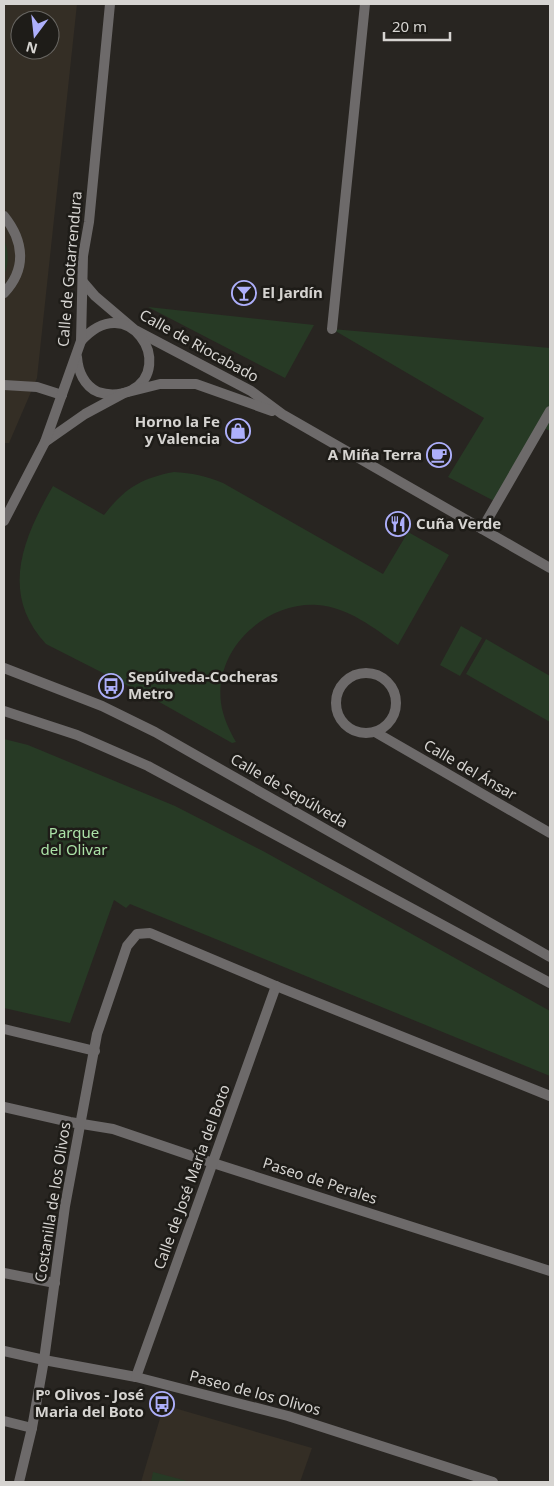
<svg xmlns="http://www.w3.org/2000/svg" width="554" height="1486" viewBox="0 0 554 1486" font-family="'Noto Sans',sans-serif">
	<rect width="100%" height="100%" fill="#282521"/>
	<g fill="#342e25" fill-rule="evenodd">
		<path d="M 4,4 L 77,4 L 37,378 L 9,443 L 4,443 ZM 20,20 L 50,20 L 50,50 L 20,50 Z"/>
		<polygon points="164,1405 312,1448 300,1482 141,1482"/>
	</g>
	<g fill="#273a25">
		<path d="M 4,240 C 9,251 9,264 4,275 Z"/>
		<polygon points="148,307 314,325 285,378"/>
		<polygon points="332,329 550,348 550,431 542,427 498,503 448,477 484,418"/>
		<path d="M 174,472 C 192,473 206,476 223,483 L 383,574 L 408,532 L 449,555 L 398,645 C 374,628 348,607 317,605 C 265,602 214,649 221,703 C 223,717 229,730 236,742 L 232,743 L 154,699 L 46,644 C 0,594 22,540 53,486 L 104,515 C 124,489 141,478 174,472 Z"/>
		<polygon points="461,626 482,638 460,676 440,665"/>
		<polygon points="486,639 550,676 550,722 466,674"/>
		<polygon points="4,739 28,745 175,806 263,851 550,1011 550,1076 130,904 126,908 114,900 70,1023 4,1008"/>
		<polygon points="153,1472 191,1482 151,1482"/>
	</g>
	<g fill="none" stroke-linecap="round" stroke-linejoin="round">
		<g stroke="#6d6a6a" stroke-width="10">
			<path d="M 4,216 C 24,241 27,269 4,293"/>
			<polyline points="4,385 37,387 62,395"/>
		</g>
		<g stroke="#6d6a6a" stroke-width="10">
			<polyline points="332,329 365,4"/>
			<polyline points="482,529 550,411"/>
		</g>
		<g stroke="#6d6a6a" stroke-width="10">
			<polyline points="83,282 95,296 135,330 251,391 282,414 550,568"/>
			<path d="M 77,357 C 78,371 84,386 98,392 C 110,396 121,395 132,390 C 176,366 128,288 81,341"/>
			<polyline points="45,442 85,414 124,393 160,384 196,384 272,411"/>
			<polyline points="4,521 45,442 81,341 83,256 89,222 110,4"/>
			<circle cx="366" cy="703" r="30"/>
			<polyline points="375,732 550,833"/>
			<polyline points="4,1029 95,1051"/>
			<polyline points="4,1107 70,1122 113,1129 213,1163 550,1271"/>
			<polyline points="4,1273 55,1283"/>
			<polyline points="4,1351 44,1360 136,1377 288,1416 493,1482"/>
			<polyline points="136,1377 276,986"/>
			<polyline points="4,1421 32,1428"/>
			<polyline points="19,1482 32,1428 44,1360 65,1206 97,1034 127,946 137,934 150,933 276,986 550,1096"/>
		</g>
		<g stroke="#6d6a6a" stroke-width="10">
			<polyline points="4,668 102,706 155,732 550,957"/>
			<polyline points="4,711 77,735 148,766 550,983"/>
		</g>
	</g>
	<defs>
		<symbol id="bar-ring" viewBox="-11 -11 22 22"><circle r="9.5" fill="#1e1c18" stroke="#adaffb" stroke-width="1.5"/><path d="M-6-5H6L.8 .8V4.5H3.5V6h-7V4.5H-.8V.8Z" fill="#adaffb"/></symbol>
		<symbol id="shop-ring" viewBox="-11 -11 22 22"><circle r="9.5" fill="#1e1c18" stroke="#adaffb" stroke-width="1.5"/><path d="M-5-2.5h2.3a2.7 3.5 0 0 1 5.4 0H5L5.5 6h-11ZM-1.5-2.5h3a1.5 2.3 0 0 0-3 0Z" fill="#adaffb"/></symbol>
		<symbol id="cafe-ring" viewBox="-11 -11 22 22"><circle r="9.5" fill="#1e1c18" stroke="#adaffb" stroke-width="1.5"/><path d="M-5.5-4.5H6V0H3Q3 3.5 0 3.5H-2.5Q-5.5 3.5-5.5 0ZM3-3.2v2h1.7v-2ZM-6 4.5H4V6H-6Z" fill="#adaffb"/></symbol>
		<symbol id="restaurant-ring" viewBox="-11 -11 22 22"><circle r="9.5" fill="#1e1c18" stroke="#adaffb" stroke-width="1.5"/><path d="M-5-6h1v4h1v-4h1v4h1v-4h1v5L-1.5 .5V6h-2V.5L-5-1ZM5-6V6H3V1.5H1.5Q1.5-4 5-6Z" fill="#adaffb"/></symbol>
		<symbol id="bus-ring" viewBox="-11 -11 22 22"><circle r="9.5" fill="#1e1c18" stroke="#adaffb" stroke-width="1.5"/><path d="M-5-6H5V4H4V6H2V4H-2V6H-4V4H-5ZM-3.5-4V0h7V-4ZM-3.5 1.2v1.5H-2V1.2ZM2 1.2v1.5H3.5V1.2Z" fill="#adaffb"/></symbol>
	</defs>
	<g fill-rule="evenodd">
		<use href="#bar-ring" x="230" y="279" width="28" height="28"/>
		<use href="#shop-ring" x="224" y="417" width="28" height="28"/>
		<use href="#cafe-ring" x="425" y="441" width="28" height="28"/>
		<use href="#restaurant-ring" x="384" y="510" width="28" height="28"/>
		<use href="#bus-ring" x="97" y="672" width="28" height="28"/>
		<use href="#bus-ring" x="148" y="1390" width="28" height="28"/>
	</g>
	<g text-anchor="middle" stroke-width="5" stroke-linejoin="round" paint-order="stroke">
		<g font-size="15" fill="#d6d4d1" stroke="#1e1c18">
			<text transform="translate(70 269) rotate(-85)" y="5">Calle de Gotarrendura</text>
			<text transform="translate(199 346) rotate(29)" y="5">Calle de Riocabado</text>
			<text transform="translate(470 770) rotate(30)" y="5">Calle del Ánsar</text>
			<text transform="translate(289 791) rotate(30)" y="5">Calle de Sepúlveda</text>
			<text transform="translate(192 1177) rotate(-70)" y="5">Calle de José María del Boto</text>
			<text transform="translate(320 1181) rotate(18)" y="5">Paseo de Perales</text>
			<text transform="translate(53 1202) rotate(-81)" y="5">Costanilla de los Olivos</text>
			<text transform="translate(255 1393) rotate(15)" y="5">Paseo de los Olivos</text>
		</g>
		<g font-size="15" font-weight="bold" fill="#d6d4d1" stroke="#1e1c18" text-anchor="start">
			<text x="262" y="298">El Jardín</text>
			<text x="220" y="427" text-anchor="end">Horno la Fe<tspan x="220" dy="17">y Valencia</tspan></text>
			<text x="422" y="460" text-anchor="end">A Miña Terra</text>
			<text x="416" y="529">Cuña Verde</text>
			<text x="128" y="682">Sepúlveda-Cocheras<tspan x="128" dy="17">Metro</tspan></text>
			<text x="144" y="1400" text-anchor="end">Pº Olivos - José<tspan x="144" dy="17">Maria del Boto</tspan></text>
		</g>
		<g font-size="15" fill="#abe2a7" stroke="#1e1c18">
			<text x="74" y="838">Parque<tspan x="74" dy="17">del Olivar</tspan></text>
		</g>
	</g>
	<rect width="554" height="1486" fill="none" stroke="#d6d4d1" stroke-width="10"/>
	<g transform="translate(35 35) rotate(195)"><circle r="24" fill="#1e1c18" stroke="#686662"/>
	<path d="M0-4L9 19L0 12L-9 19Z" fill="#adaffb"/>
	<text y="-8" font-size="14" font-weight="bold" text-anchor="middle" fill="#d6d4d1">N</text>
	</g>
	<path d="M384 32v8h66v-8" fill="none" stroke="#d6d4d1" stroke-width="2.5"/>
	<text x="392" y="32" font-size="15" fill="#d6d4d1" stroke="#1e1c18" stroke-width="4" paint-order="stroke">20 m</text>
</svg>
